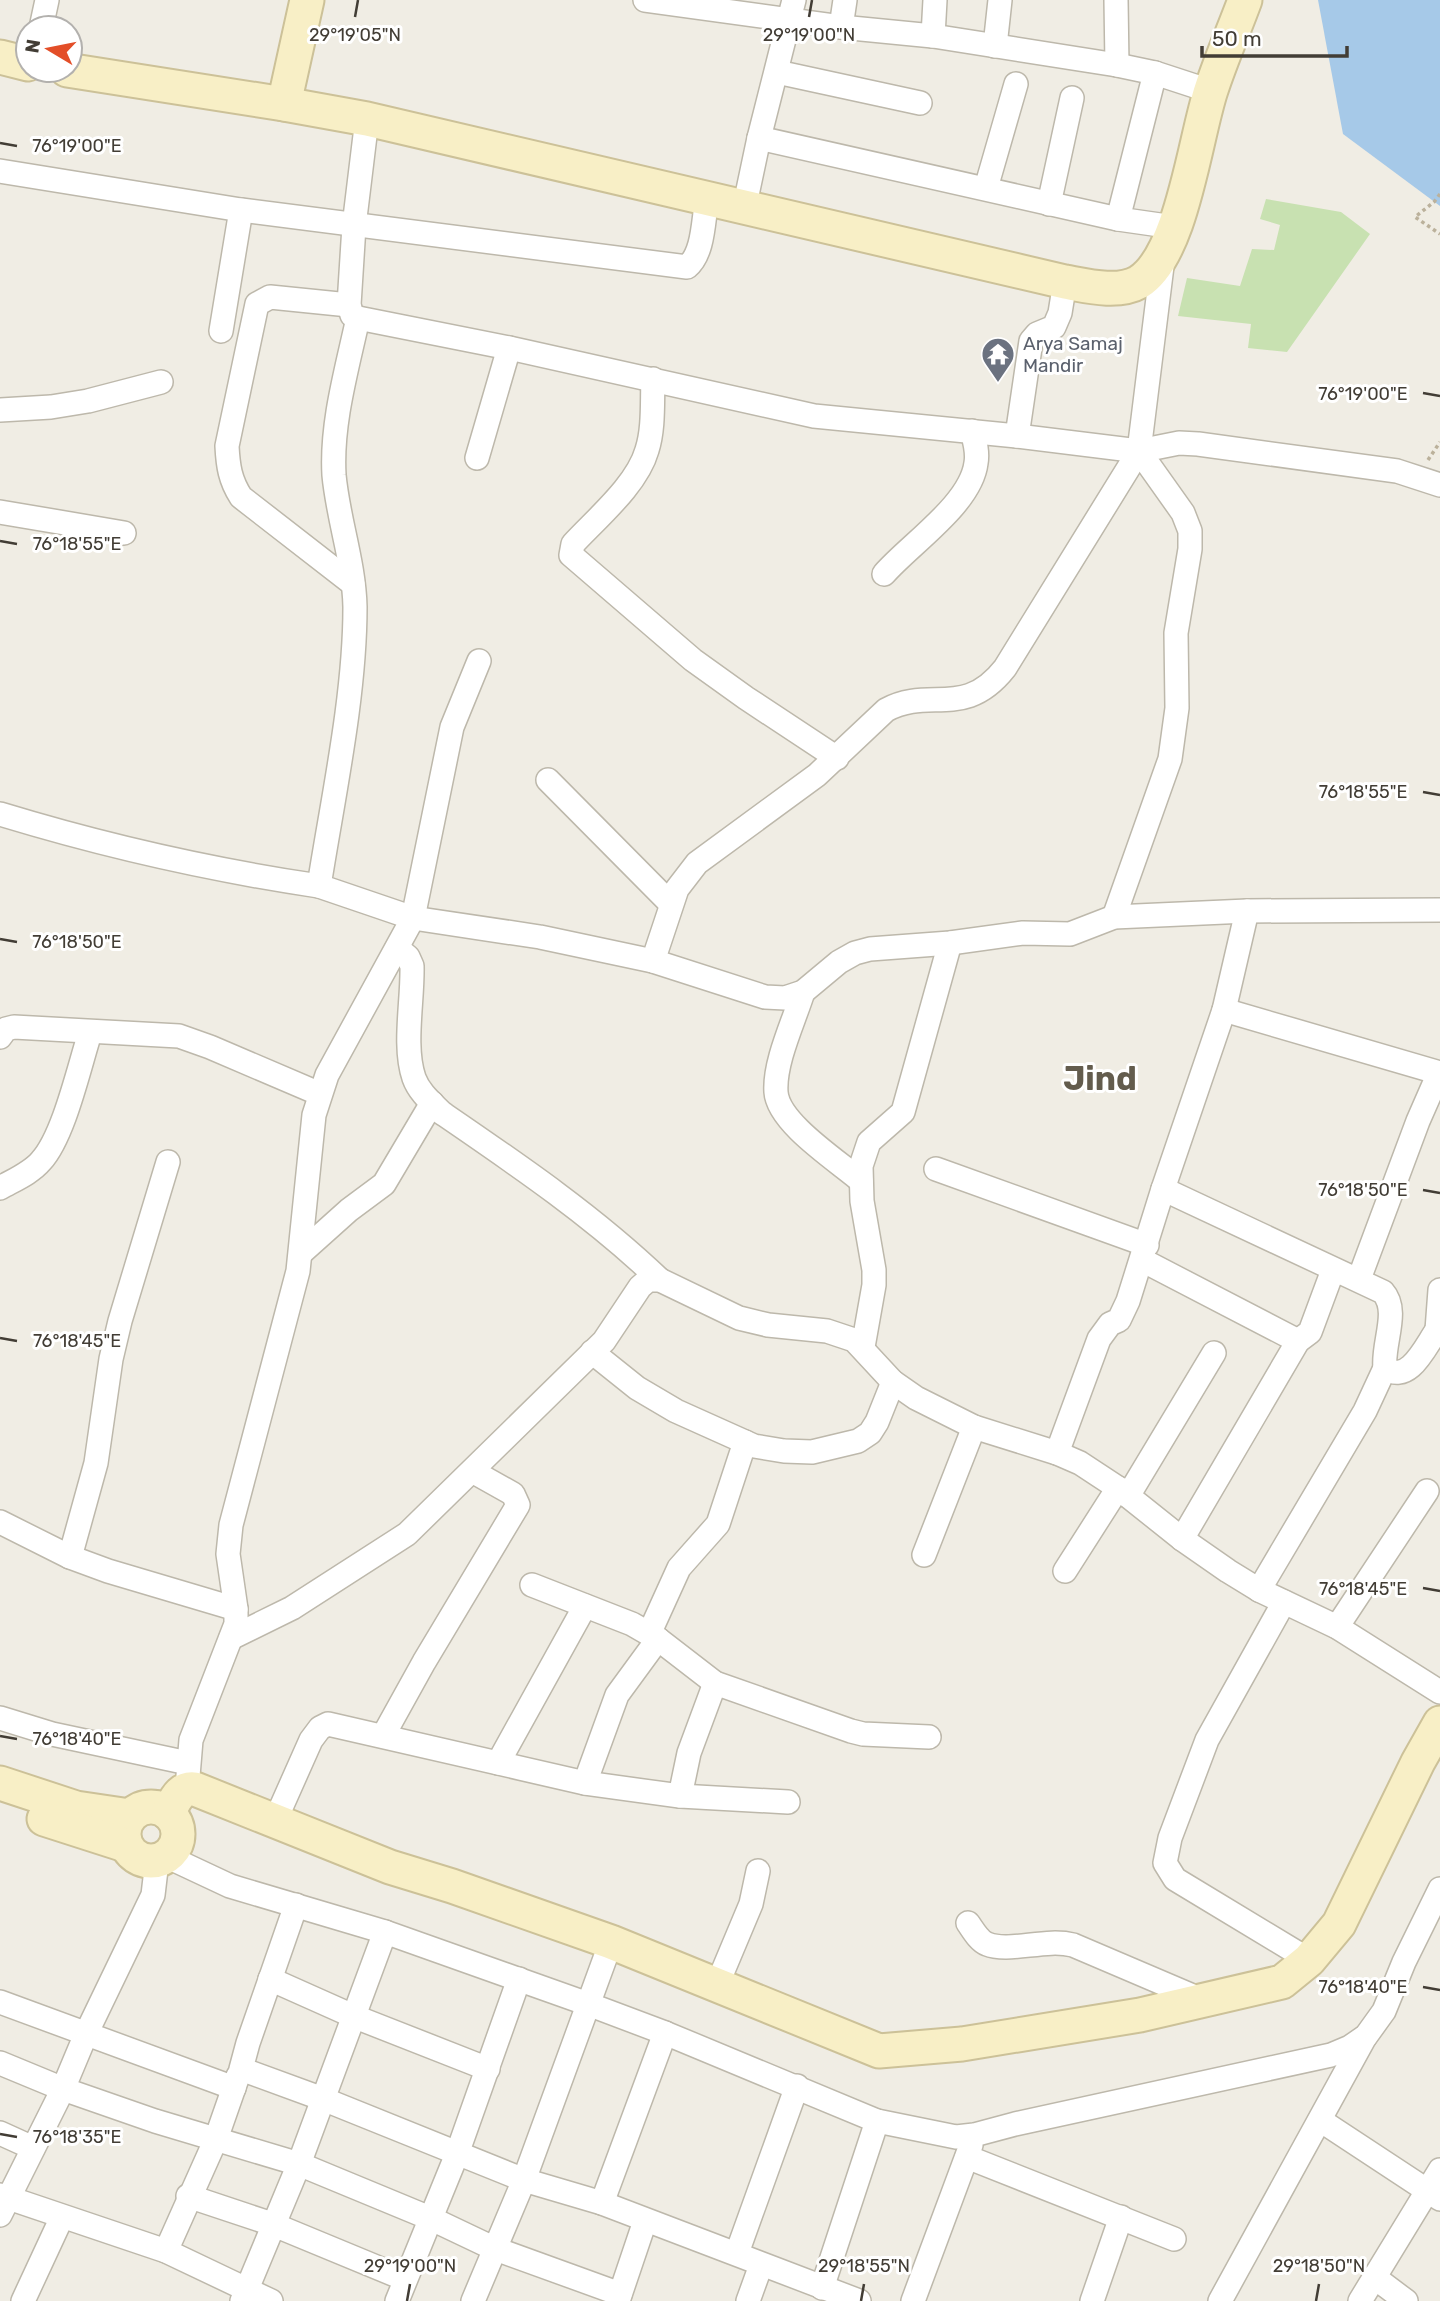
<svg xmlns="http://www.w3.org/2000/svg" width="1440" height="2301" viewBox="0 0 1440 2301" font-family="Rubik,sans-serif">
	<rect width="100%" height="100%" fill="#f0ede4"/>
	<polygon fill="#c8e1b1" points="1266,199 1341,212 1370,234 1287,352 1248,348 1251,324 1178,316 1187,278 1240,286 1252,249 1274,250 1280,225 1260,219"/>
	<polygon fill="#a6c9e8" points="1318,0 1440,0 1440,206 1343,134"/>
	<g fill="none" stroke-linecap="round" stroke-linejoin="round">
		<defs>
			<g id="street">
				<polyline points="645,0 841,27 933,36 1117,65 1155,73 1210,91"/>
				<polyline points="1116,0 1117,65"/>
				<polyline points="841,27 845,0"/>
				<polyline points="41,28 47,0"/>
				<polyline points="933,36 935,0"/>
				<polyline points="995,46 1000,0"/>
				<polyline points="777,72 920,103"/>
				<polyline points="367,119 354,226 349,305 352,315 358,318 509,348 814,416 1017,436 1139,451 1179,443 1198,444 1397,471 1440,485"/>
				<polyline points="759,138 1118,219 1174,227"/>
				<path d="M 0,171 L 241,210 L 687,267 C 704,253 703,220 707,199"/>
				<polyline points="986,188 1016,84"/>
				<polyline points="1049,204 1072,98"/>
				<polyline points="744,209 759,138 794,0"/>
				<polyline points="1118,219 1155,73"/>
				<path d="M 349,305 L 270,297 L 257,304 L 227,446 C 228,466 230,480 241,497 L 353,584"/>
				<path d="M 358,318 C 347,369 331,423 334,475 C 338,519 354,562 355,607 C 355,697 333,797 319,886 L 413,918 L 540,937 L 653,961 L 765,997 L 785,998 L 803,992 L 839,962 L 855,953 L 870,949 L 950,943 L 1023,933 L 1070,934 L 1114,917 L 1247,911 L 1440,910"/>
				<polyline points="221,331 241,210"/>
				<path d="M 653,379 C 652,402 654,428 647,450 C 637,485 597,518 573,544 L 571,555 L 693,660 L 746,698 L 837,758"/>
				<polyline points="0,410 51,407 88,401 161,382"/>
				<polyline points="1017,436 1031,341 1037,334 1054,327 1060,313 1065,282"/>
				<polyline points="477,458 509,348"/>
				<polyline points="0,512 124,533"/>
				<path d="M 884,574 C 910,544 971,504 976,463 C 978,452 975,442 972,431"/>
				<polyline points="548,780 670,903"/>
				<path d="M 0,814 C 105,846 211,870 319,886"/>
				<polyline points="1114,917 1170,759 1177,708 1176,633 1190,549 1190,531 1183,513 1139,451"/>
				<path d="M 397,948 L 408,957 L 412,966 C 413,1000 403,1046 414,1078 C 419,1092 431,1102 442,1113 C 518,1165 593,1216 660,1280"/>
				<path d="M 653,961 L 677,889 L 697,863 L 817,775 L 886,710 C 930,686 964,720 1005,668 L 1139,451 L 1163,258"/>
				<path d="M 803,992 C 794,1021 774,1062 776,1092 C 778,1123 838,1161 861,1181"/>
				<polyline points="1224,1010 1440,1073"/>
				<polyline points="0,1037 6,1029 14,1027 179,1036 210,1047 320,1094"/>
				<polyline points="936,1169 1147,1245"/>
				<path d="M 0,1188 C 14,1180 31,1173 41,1161 C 64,1136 79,1067 90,1033"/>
				<path d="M 1163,1189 L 1383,1292 C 1400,1311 1382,1344 1385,1368 C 1409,1385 1425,1347 1437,1330 L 1440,1332"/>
				<polyline points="301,1253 349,1210 384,1184 432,1103"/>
				<polyline points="1142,1260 1298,1341"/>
				<polyline points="1359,1279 1418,1121 1439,1073"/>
				<polyline points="1437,1330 1440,1290"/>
				<polyline points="863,1347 874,1285 874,1270 862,1201 861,1166 869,1142 903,1112 950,943"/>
				<polyline points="592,1352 637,1388 676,1411 754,1446 784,1451 812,1452 858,1441 870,1433 877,1422 893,1382"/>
				<polyline points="1057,1453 1099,1339 1110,1324 1119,1320 1128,1301 1163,1189 1224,1010 1247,911"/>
				<polyline points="1128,1496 1214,1353"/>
				<polyline points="0,1522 70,1557 108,1571 236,1609"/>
				<polyline points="1182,1539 1298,1341 1310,1332 1333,1270"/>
				<polyline points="924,1555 974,1427"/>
				<polyline points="70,1557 96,1463 111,1359 120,1321 168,1162"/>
				<polyline points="1065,1571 1118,1488"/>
				<polyline points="532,1585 632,1624 658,1639 715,1683 851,1731 863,1734 929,1737"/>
				<polyline points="1259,1590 1365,1411 1385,1368"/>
				<polyline points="1284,1602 1207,1740 1170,1838 1165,1863 1175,1879 1309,1960"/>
				<polyline points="1337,1627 1427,1491"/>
				<polyline points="649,1634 679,1568 718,1524 745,1442"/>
				<polyline points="231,1638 292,1608 407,1534 604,1341 640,1287 648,1280 660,1280 739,1318 768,1325 827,1331 854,1340 893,1382 916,1398 974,1427 1057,1453 1080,1463 1118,1488 1182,1539 1228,1571 1259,1590 1337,1627 1440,1692"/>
				<polyline points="0,1718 52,1734 188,1763"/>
				<polyline points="383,1736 424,1662 518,1505 513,1494 472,1471"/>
				<polyline points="498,1763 585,1606"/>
				<polyline points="585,1783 617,1695 658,1639"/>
				<polyline points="187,1788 191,1740 236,1624 236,1609 228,1554 231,1525 298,1271 314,1115 327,1075 413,918 452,727 479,661"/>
				<polyline points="680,1796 689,1753 715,1683"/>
				<polyline points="275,1821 311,1740 320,1728 328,1724 585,1783 680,1796 788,1802"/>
				<polyline points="166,1856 230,1886 385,1932 588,2004 665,2033 877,2121 956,2137 974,2135 1015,2124 1331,2055 1350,2047 1366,2036 1384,2011 1404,1962 1440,1889"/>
				<polyline points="296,1905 248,2043 241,2069 323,2099 524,2180 602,2203 859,2301"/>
				<path d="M 968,1923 C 973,1930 979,1941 987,1944 C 1009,1953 1045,1938 1073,1945 L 1202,2000"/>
				<polyline points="270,1979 353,2016 488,2069"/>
				<polyline points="717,1985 751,1904 758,1871"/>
				<polyline points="0,2002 234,2088"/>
				<polyline points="0,2063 63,2089 155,2121 299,2164 432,2219 493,2248 620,2294"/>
				<polyline points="1320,2120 1440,2199"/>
				<polyline points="0,2133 33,2148"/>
				<polyline points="967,2157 1174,2239"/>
				<polyline points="0,2195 166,2251 271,2301"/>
				<polyline points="188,2196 272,2224 405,2279"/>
				<polyline points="602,2203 665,2033"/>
				<polyline points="0,2215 63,2089 86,2034 153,1895 157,1861"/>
				<polyline points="166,2251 216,2139 238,2076"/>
				<polyline points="737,2253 797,2086"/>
				<polyline points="1374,2277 1406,2301"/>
				<polyline points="822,2288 877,2121"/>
				<polyline points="23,2301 62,2217"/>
				<polyline points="242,2301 299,2164 385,1932"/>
				<polyline points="397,2301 457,2154 519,1979"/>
				<polyline points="473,2301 524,2180 611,1942"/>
				<polyline points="618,2301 645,2221"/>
				<polyline points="748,2301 761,2265"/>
				<polyline points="913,2301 971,2145"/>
				<polyline points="1092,2301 1121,2217"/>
				<polyline points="1220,2301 1365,2037"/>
				<polyline points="1360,2301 1440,2170"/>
			</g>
			<g id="secondary">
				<polyline points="0,57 28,64"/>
				<path d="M 67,70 L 284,104 L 367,119 L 1065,282 C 1087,286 1118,294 1139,282 C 1182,255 1195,138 1211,90 C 1221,59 1234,30 1245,0"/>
				<polyline points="284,104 307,0"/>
				<polyline points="0,1783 76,1808 130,1816"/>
				<circle cx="151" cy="1834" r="27"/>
				<path d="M 168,1813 C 175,1801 179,1787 195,1789 L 390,1867 L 452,1886 L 611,1942 L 879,2051 L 962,2044 L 1140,2015 L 1282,1982 L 1309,1960 L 1339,1924 L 1418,1762 L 1440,1723"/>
				<polyline points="44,1819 125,1845"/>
			</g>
		</defs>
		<use href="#street" stroke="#bdb8ab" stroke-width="26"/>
		<use href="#secondary" stroke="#ccc198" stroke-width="37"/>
		<g stroke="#bbb19b" stroke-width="3.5" stroke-dasharray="3.5 3.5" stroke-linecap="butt">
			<polyline points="1440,194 1434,202 1415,217 1440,234"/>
			<polyline points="1428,460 1440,442"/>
		</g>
		<use href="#street" stroke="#fff" stroke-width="23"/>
		<use href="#secondary" stroke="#f8efc6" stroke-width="33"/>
	</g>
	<path fill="none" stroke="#423d35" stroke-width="2.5" d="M 355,17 L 358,0M 809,17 L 812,0M 0,143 L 17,146M 1423,393 L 1440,396M 0,541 L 17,544M 1423,792 L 1440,795M 0,939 L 17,942M 1423,1190 L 1440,1193M 0,1338 L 17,1341M 1423,1588 L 1440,1591M 0,1736 L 17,1739M 1423,1987 L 1440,1990M 0,2134 L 17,2137M 407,2301 L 410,2284M 861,2301 L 864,2284M 1316,2301 L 1319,2284"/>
	<defs>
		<symbol id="temple-pin" viewBox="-11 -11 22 30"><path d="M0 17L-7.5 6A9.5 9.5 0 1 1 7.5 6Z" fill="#6b7280" stroke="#fff"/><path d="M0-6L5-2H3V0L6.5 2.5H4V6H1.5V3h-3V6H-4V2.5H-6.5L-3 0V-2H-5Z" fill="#fff"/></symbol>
	</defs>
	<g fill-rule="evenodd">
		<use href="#temple-pin" x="979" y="335" width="38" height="52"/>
	</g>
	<g text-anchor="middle" stroke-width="6" stroke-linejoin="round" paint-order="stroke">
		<g font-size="19" fill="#5b616d" stroke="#fff" text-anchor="start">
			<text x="1023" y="350">Arya Samaj<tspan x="1023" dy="22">Mandir</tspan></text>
		</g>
		<g font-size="33" font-weight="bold" fill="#635c4d" stroke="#fff">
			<text x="1100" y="1090">Jind</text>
		</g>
	</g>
	<g font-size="18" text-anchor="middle" fill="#423d35" stroke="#fff" stroke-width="6" stroke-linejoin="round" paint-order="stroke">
		<text x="809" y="41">29°19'00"N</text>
		<text x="355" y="41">29°19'05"N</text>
		<text x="77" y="152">76°19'00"E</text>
		<text x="1363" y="400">76°19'00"E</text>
		<text x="77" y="550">76°18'55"E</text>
		<text x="1363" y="798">76°18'55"E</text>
		<text x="77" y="948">76°18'50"E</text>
		<text x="1363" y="1196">76°18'50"E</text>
		<text x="77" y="1347">76°18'45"E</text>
		<text x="1363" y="1595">76°18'45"E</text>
		<text x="77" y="1745">76°18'40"E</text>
		<text x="1363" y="1993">76°18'40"E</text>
		<text x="77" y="2143">76°18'35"E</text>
		<text x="410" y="2272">29°19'00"N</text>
		<text x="864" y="2272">29°18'55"N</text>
		<text x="1319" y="2272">29°18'50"N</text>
	</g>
	<g transform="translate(49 49) rotate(280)"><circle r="33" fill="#ffffff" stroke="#b3b1ae" stroke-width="2"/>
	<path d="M0-5L12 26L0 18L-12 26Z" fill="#e34e28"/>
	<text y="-10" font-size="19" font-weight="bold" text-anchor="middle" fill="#423d35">N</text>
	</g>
	<path d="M1202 46v10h145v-10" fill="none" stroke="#423d35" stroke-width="3.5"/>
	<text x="1212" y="46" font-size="21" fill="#423d35" stroke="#ffffff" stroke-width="5" paint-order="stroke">50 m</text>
</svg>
